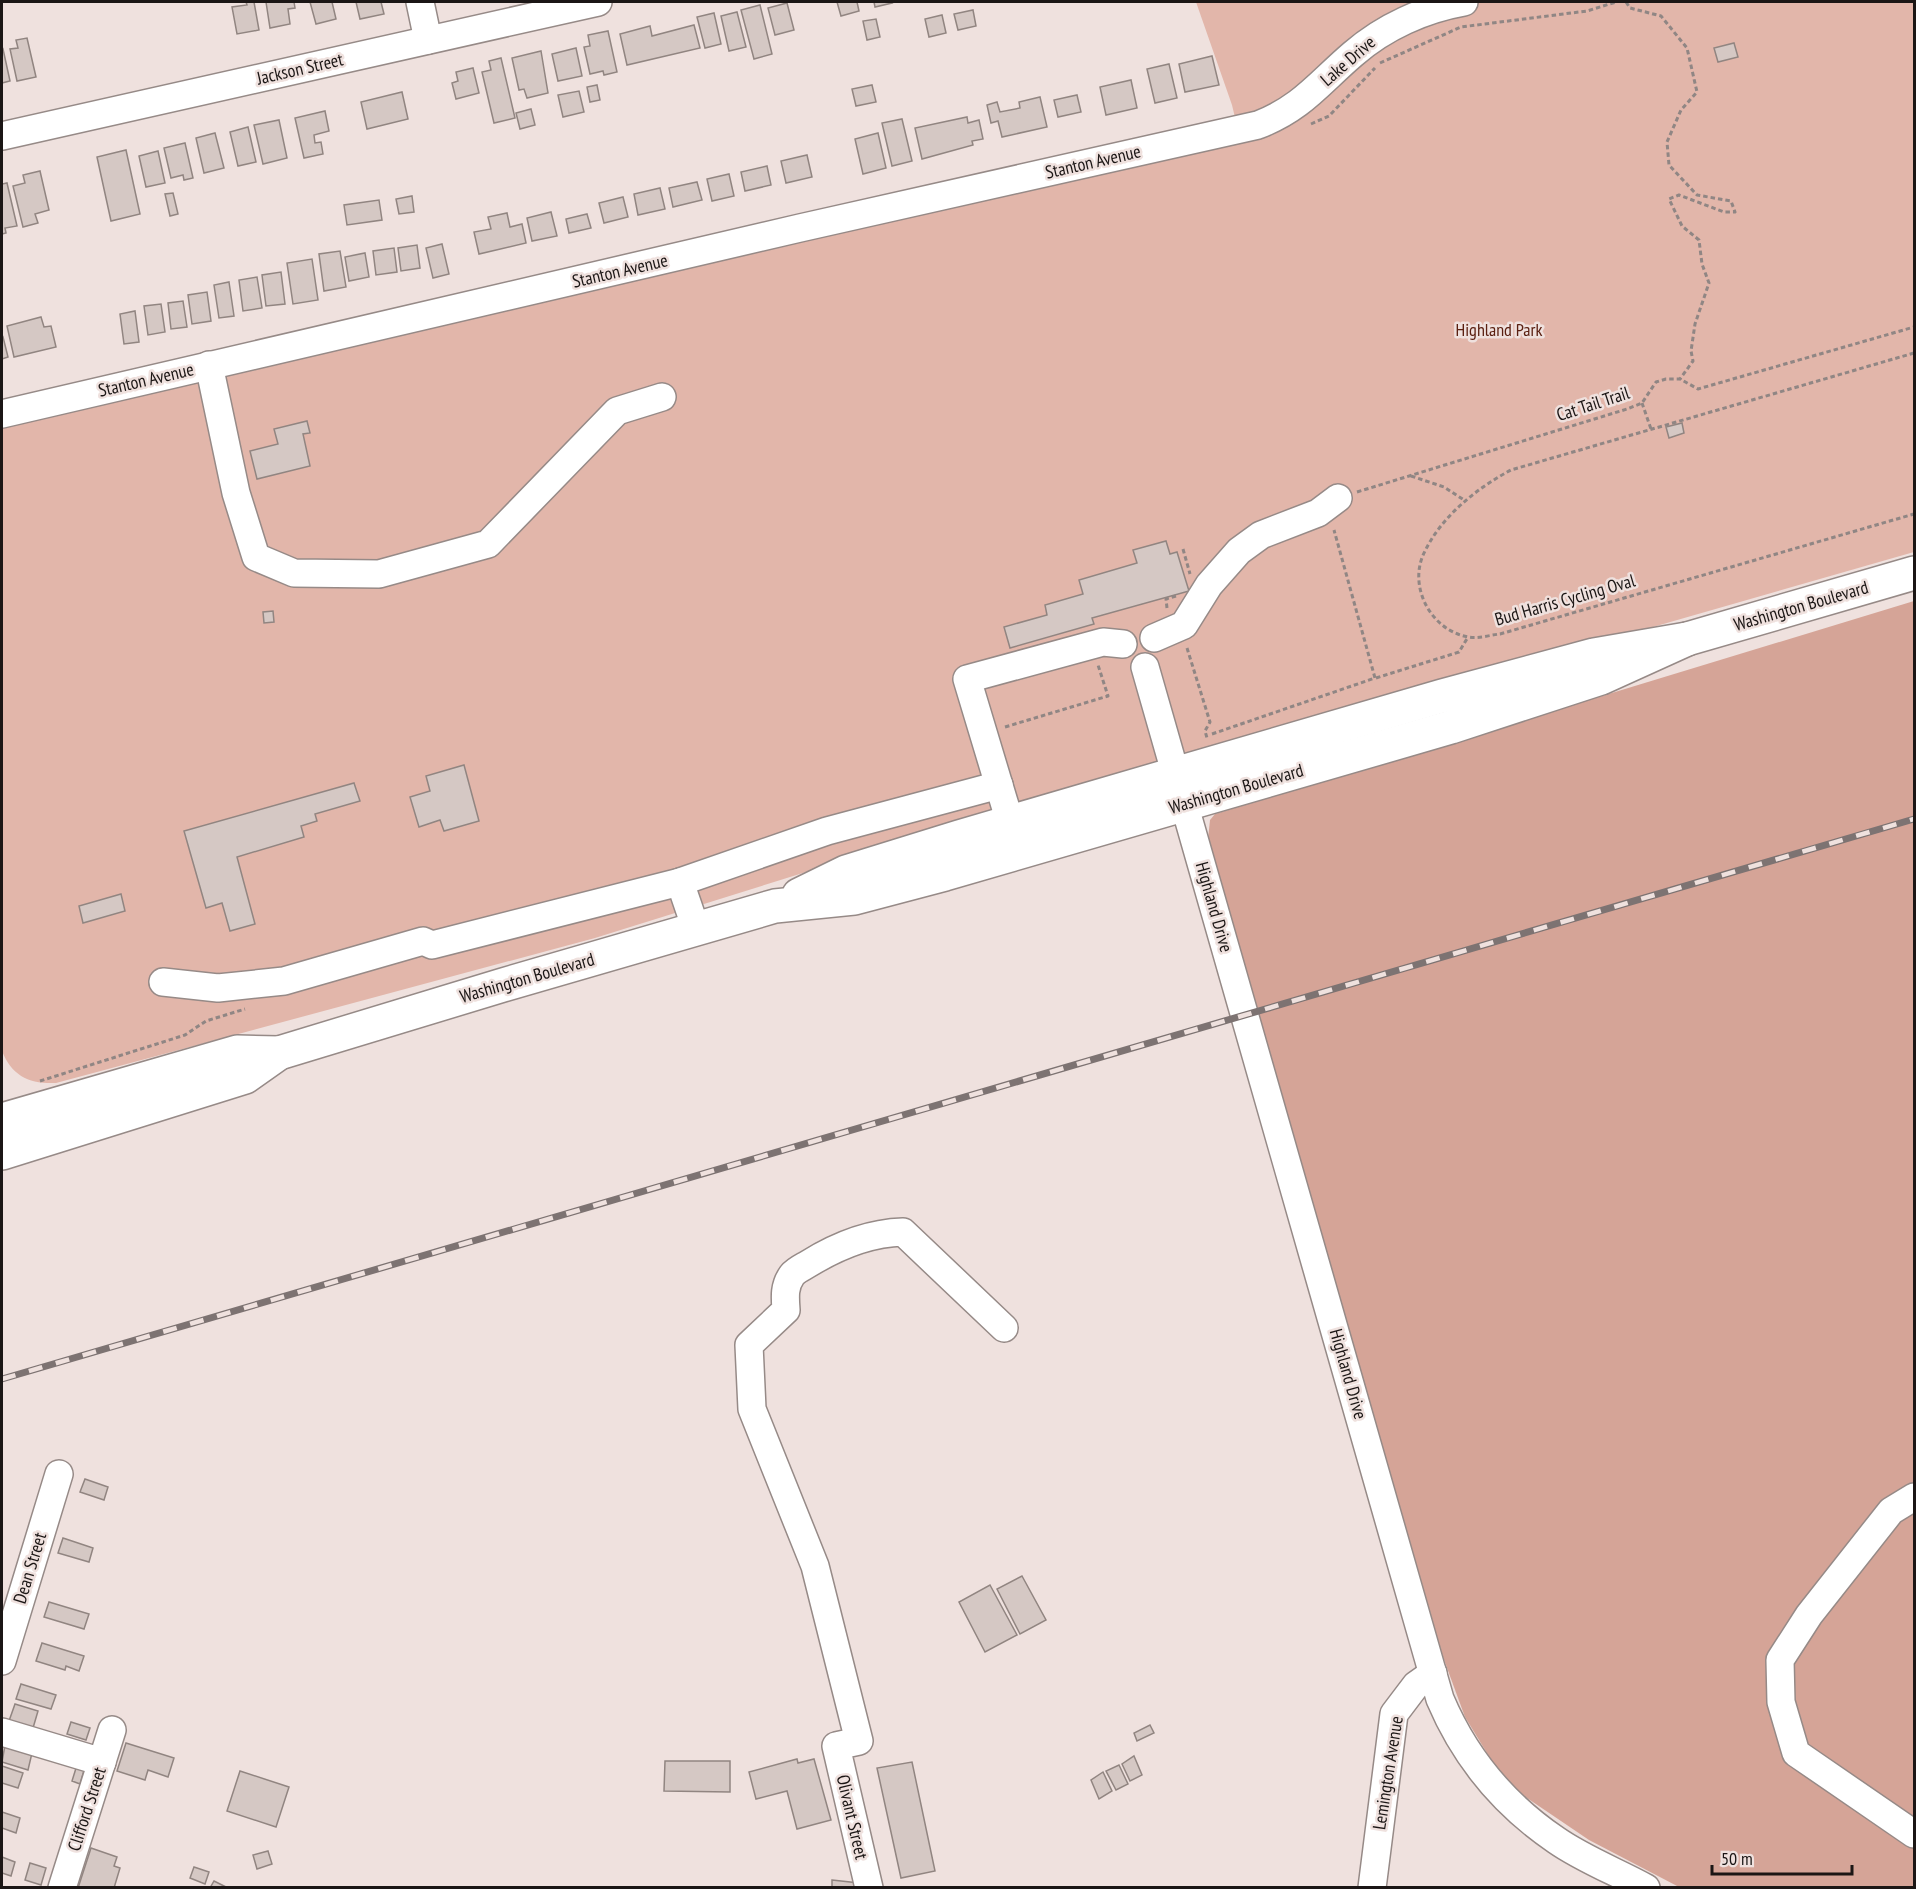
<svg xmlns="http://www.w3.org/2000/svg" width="1916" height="1889" viewBox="0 0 1916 1889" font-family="'PT Sans Narrow',sans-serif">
	<rect width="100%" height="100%" fill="#efe1de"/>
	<path fill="#e2b6aa" d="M 1196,2 L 1914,2 L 1914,552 L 883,848 L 595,938 L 56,1083 C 29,1084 12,1076 2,1051 L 2,414 L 1238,130 L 1232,105 Z"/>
	<polygon fill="#d5a497" points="1914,601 1914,1887 1679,1887 1589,1840 1521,1794 1493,1763 1465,1717 1443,1657 1208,839 1210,820 1215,814"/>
	<g fill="#d5c8c4" stroke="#918581" stroke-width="1.5">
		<polygon points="246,2 254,2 259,30 237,34 232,7 247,5"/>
		<polygon points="266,2 294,2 295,8 288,9 290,24 270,28"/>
		<polygon points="310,2 332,2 336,19 316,24"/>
		<polygon points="356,2 381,2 384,14 360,19"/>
		<polygon points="837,2 857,2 859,11 841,16"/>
		<polygon points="874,2 891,2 892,3 875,7"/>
		<polygon points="787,3 794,30 775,35 768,8"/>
		<polygon points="760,5 772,54 754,59 741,10"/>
		<polygon points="973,10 976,26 958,30 954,14"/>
		<polygon points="737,12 746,47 729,51 721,16"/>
		<polygon points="714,13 721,44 705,48 697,17"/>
		<polygon points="942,15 946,33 929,37 925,19"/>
		<polygon points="876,19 880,37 867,40 863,21"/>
		<polygon points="694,25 700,48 627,65 620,34 650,26 652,36"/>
		<polygon points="608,31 617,72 604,75 603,71 590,74 584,47 590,46 588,35"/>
		<polygon points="27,38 36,77 17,81 10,49 18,48 16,40"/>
		<polygon points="1734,43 1738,57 1718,62 1714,48"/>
		<polygon points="576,48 582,76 558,81 552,54"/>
		<polygon points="3,49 10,81 2,83 2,50"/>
		<polygon points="541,51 548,93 527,98 524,89 519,90 512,58"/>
		<polygon points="1212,56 1219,85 1185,92 1179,64"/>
		<polygon points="501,58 515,118 494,123 482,72 491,70 489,61"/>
		<polygon points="1169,64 1177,98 1155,103 1147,69"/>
		<polygon points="473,68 479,93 456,99 452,83 458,81 456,72"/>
		<polygon points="1131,80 1137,108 1106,115 1100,87"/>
		<polygon points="597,85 600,100 590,102 587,87"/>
		<polygon points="872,85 876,102 856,106 852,89"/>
		<polygon points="579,91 584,112 563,117 558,95"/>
		<polygon points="402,92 408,119 367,129 361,102"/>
		<polygon points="1077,95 1081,112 1058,117 1054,100"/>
		<polygon points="1040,97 1047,127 1002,137 998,121 991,123 987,105 997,102 1000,112 1020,108 1019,102"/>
		<polygon points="531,109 535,125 520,129 516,113"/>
		<polygon points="325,111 329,131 314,135 315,143 321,142 323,154 304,158 295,118"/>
		<polygon points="967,117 968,123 979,120 983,139 972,141 973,145 922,159 915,128"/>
		<polygon points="902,119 912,161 892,166 882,123"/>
		<polygon points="279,120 287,158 263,164 254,125"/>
		<polygon points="248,127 256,162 238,166 230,132"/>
		<polygon points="215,133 224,168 204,173 196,138"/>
		<polygon points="878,133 886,168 863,174 855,139"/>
		<polygon points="185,143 193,178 184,180 183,175 171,178 164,148"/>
		<polygon points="126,150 140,214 111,221 97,157"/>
		<polygon points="158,151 165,183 146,187 139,156"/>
		<polygon points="807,155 812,177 786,183 781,161"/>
		<polygon points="767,166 771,185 745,191 741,172"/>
		<polygon points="40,171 49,210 35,214 38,223 23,227 13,186 25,183 23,175"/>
		<polygon points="729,174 734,196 712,201 707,179"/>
		<polygon points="697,182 702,200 673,207 669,188"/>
		<polygon points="7,183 17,226 5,228 6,233 2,234 2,184"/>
		<polygon points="660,188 665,209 638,215 634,194"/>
		<polygon points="173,193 178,214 170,216 165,194"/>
		<polygon points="412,196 414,212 399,214 396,199"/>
		<polygon points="623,197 628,217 604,223 599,203"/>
		<polygon points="379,200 382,220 347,225 344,205"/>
		<polygon points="551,212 557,236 532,241 527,218"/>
		<polygon points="507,213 510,227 522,224 526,243 479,254 474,232 491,229 488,217"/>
		<polygon points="587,214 591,228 569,233 566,219"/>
		<polygon points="442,244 449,274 433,278 426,248"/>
		<polygon points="417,245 420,268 401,271 398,248"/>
		<polygon points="394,248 397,272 376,275 373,251"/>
		<polygon points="340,251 346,287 324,291 319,254"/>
		<polygon points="365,253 369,277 349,281 345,257"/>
		<polygon points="312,259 318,300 293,304 287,263"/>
		<polygon points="281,272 285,304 266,306 262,275"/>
		<polygon points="257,277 262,308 243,311 239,280"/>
		<polygon points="229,282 234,316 219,318 214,285"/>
		<polygon points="207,292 211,321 192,324 188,295"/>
		<polygon points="183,301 187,327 171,329 168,303"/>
		<polygon points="161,304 165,332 148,335 144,306"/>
		<polygon points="135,311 139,342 124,344 120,314"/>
		<polygon points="41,317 44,327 51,326 56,347 14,357 7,326"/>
		<polygon points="3,337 8,357 2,359 2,338"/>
		<polygon points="307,421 310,433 303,434 310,466 257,479 250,451 278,444 274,429"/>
		<polygon points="1682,423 1684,433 1669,438 1666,427"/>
		<polygon points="1166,541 1170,554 1177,552 1189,591 1092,618 1094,624 1010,648 1004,627 1047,615 1045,605 1083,594 1079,580 1137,563 1133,550"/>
		<polygon points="273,611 274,622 264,623 263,612"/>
		<polygon points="464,765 479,821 444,831 440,820 419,827 410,797 430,791 426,776"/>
		<polygon points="354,783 360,801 315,814 317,821 301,826 304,837 237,857 255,924 230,931 222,903 206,908 184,831"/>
		<polygon points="121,894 125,911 83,923 79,906"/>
		<polygon points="85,1479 108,1487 104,1500 80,1492"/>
		<polygon points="63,1538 93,1548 89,1562 58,1553"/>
		<polygon points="1022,1576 1046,1620 1020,1634 997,1589"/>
		<polygon points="990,1585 1017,1635 985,1652 959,1602"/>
		<polygon points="49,1602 89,1614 84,1629 44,1617"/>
		<polygon points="42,1643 84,1656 79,1671 66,1666 65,1670 36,1661"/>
		<polygon points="21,1684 56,1695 51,1709 16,1699"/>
		<polygon points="15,1704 38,1711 33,1728 9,1721"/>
		<polygon points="71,1722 90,1728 86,1740 67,1734"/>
		<polygon points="1150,1725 1154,1733 1137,1741 1134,1733"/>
		<polygon points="126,1743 174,1758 168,1777 148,1770 145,1780 117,1771"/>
		<polygon points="5,1745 32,1753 28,1770 2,1762"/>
		<polygon points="1134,1756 1142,1775 1130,1781 1122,1764"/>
		<polygon points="797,1759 798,1763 814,1759 831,1820 797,1829 787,1791 756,1799 749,1772"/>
		<polygon points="665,1761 730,1761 730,1792 664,1791"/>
		<polygon points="912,1762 935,1871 901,1878 877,1768"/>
		<polygon points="77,1765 85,1767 80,1784 72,1781"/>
		<polygon points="1119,1765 1128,1784 1116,1790 1106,1771"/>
		<polygon points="2,1766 23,1773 18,1788 2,1783"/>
		<polygon points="240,1771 289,1787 276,1827 227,1811"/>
		<polygon points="1103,1772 1112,1791 1099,1799 1091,1780"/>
		<polygon points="2,1812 20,1818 16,1833 2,1828"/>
		<polygon points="91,1848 117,1857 114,1866 120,1868 114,1888 78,1888"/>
		<polygon points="268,1851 272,1864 257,1869 253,1855"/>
		<polygon points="2,1857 15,1862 11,1876 2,1873"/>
		<polygon points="30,1863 46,1868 41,1885 25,1880"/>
		<polygon points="194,1867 209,1872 205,1884 190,1878"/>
		<polygon points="832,1880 859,1883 859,1888 832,1888"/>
		<polygon points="214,1881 228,1888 210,1888"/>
	</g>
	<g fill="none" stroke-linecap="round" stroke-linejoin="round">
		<defs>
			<g id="minor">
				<polyline points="420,2 428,40"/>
				<polyline points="2,136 598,2"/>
				<polyline points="209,365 236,493 256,557 294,573 379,574 488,544 617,411 662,397"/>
				<path d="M 2,414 L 800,228 L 1258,125 C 1302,108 1319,83 1353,54 C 1384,27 1424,9 1464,2"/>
				<polyline points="1154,638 1184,625 1209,585 1239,551 1261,535 1318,513 1338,498"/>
				<path d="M 1145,667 L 1440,1699 C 1465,1758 1503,1804 1556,1840 C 1583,1859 1617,1872 1646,1888"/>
				<polyline points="1010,822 967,679 1103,642 1123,644"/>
				<polyline points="680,882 696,929"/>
				<polyline points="163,982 218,988 284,981 423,941 432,945 680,882 827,831 999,785"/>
				<polyline points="1914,1497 1891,1511 1809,1615 1780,1660 1781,1702 1796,1753 1914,1834"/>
				<polyline points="2,1661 59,1474"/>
				<polyline points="2,1732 102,1762"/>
				<polyline points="62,1888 112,1730"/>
				<path d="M 869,1888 L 836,1746 L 859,1741 L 815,1566 L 752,1409 L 749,1345 L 786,1310 C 785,1297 784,1286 792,1275 C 796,1270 803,1267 808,1264 C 837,1246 868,1233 903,1232 L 1004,1328"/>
				<polyline points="1372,1888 1394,1714 1416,1685 1433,1673"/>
			</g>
			<g id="highway">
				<polyline points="799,895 846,872 959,837 1442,696 1594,655 1687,639 1914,573"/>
				<polyline points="2,1120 237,1052 279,1053"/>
				<polyline points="2,1153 245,1077 279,1053 503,985 775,906 854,898 945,874 1451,727 1601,678 1687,639"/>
			</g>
		</defs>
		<use href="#minor" stroke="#968a87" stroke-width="30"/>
		<use href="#highway" stroke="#968a87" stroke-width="36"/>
		<g stroke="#908684" stroke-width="3" stroke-dasharray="4.5 3" stroke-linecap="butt">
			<polyline points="1626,2 1630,8 1661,16 1687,48 1697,92 1681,110 1667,142 1669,165 1697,195 1731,201 1735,212 1724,212 1679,195 1669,199 1682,226 1699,240 1702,264 1709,283 1695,324 1691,351 1693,361 1680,379"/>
			<polyline points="1380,63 1461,27 1587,11 1616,2"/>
			<polyline points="1311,124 1329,116 1375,68"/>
			<path d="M 1914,353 L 1511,470 C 1477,488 1442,516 1425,551 C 1407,585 1430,630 1468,637 C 1478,639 1490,635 1500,634 L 1914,514"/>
			<polyline points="1642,403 1651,429"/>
			<polyline points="1411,476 1444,487 1464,500"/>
			<polyline points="1357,492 1627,409 1642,403 1656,382 1666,379 1680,379 1698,389 1914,327"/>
			<polyline points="1183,549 1190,574"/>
			<polyline points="1167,608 1166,599 1176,596"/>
			<polyline points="1187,648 1210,722 1205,731 1207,738"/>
			<polyline points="1376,678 1459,652 1468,637"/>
			<polyline points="1005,727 1108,696 1098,665"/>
			<polyline points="1212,734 1375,678 1334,530"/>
			<polyline points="40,1081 185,1035 206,1021 245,1009"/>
		</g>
		<use href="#minor" stroke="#fff" stroke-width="27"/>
		<use href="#highway" stroke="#fff" stroke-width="33"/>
		<defs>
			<polyline id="rail" points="2,1379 1914,819"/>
		</defs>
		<use href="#rail" stroke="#7d7372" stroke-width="7"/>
		<use href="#rail" stroke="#efe1de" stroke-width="4.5" stroke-dasharray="14" stroke-linecap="butt"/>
	</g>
	<g text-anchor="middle" stroke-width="5" stroke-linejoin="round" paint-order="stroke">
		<g font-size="18" fill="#1b1615" stroke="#efe1de">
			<text transform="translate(1348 61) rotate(-41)" y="6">Lake Drive</text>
			<text transform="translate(300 69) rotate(-13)" y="6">Jackson Street</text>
			<text transform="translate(1093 162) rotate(-13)" y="6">Stanton Avenue</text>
			<text transform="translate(620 271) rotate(-13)" y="6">Stanton Avenue</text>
			<text transform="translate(146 380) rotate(-13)" y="6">Stanton Avenue</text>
			<text transform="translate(1593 404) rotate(-18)" y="6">Cat Tail Trail</text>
			<text transform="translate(1565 600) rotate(-16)" y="6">Bud Harris Cycling Oval</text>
			<text transform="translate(1801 606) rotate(-16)" y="6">Washington Boulevard</text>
			<text transform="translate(1236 789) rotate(-16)" y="6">Washington Boulevard</text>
			<text transform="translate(1214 907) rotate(74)" y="6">Highland Drive</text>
			<text transform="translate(527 978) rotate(-16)" y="6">Washington Boulevard</text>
			<text transform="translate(1348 1374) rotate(74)" y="6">Highland Drive</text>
			<text transform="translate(30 1568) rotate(-73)" y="6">Dean Street</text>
			<text transform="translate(1388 1773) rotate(-81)" y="6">Lemington Avenue</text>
			<text transform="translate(87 1809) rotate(-72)" y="6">Clifford Street</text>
			<text transform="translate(852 1817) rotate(77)" y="6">Olivant Street</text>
		</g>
		<g font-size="18" fill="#5b2011" stroke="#efe1de">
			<text x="1499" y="336">Highland Park</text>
		</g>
	</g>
	<rect width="1916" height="1889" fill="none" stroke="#1b1615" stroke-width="6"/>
	<path d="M1712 1865v9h140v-9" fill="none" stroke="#1b1615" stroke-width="3"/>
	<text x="1721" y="1865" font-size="18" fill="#1b1615" stroke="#efe1de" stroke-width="4.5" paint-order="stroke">50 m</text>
</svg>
